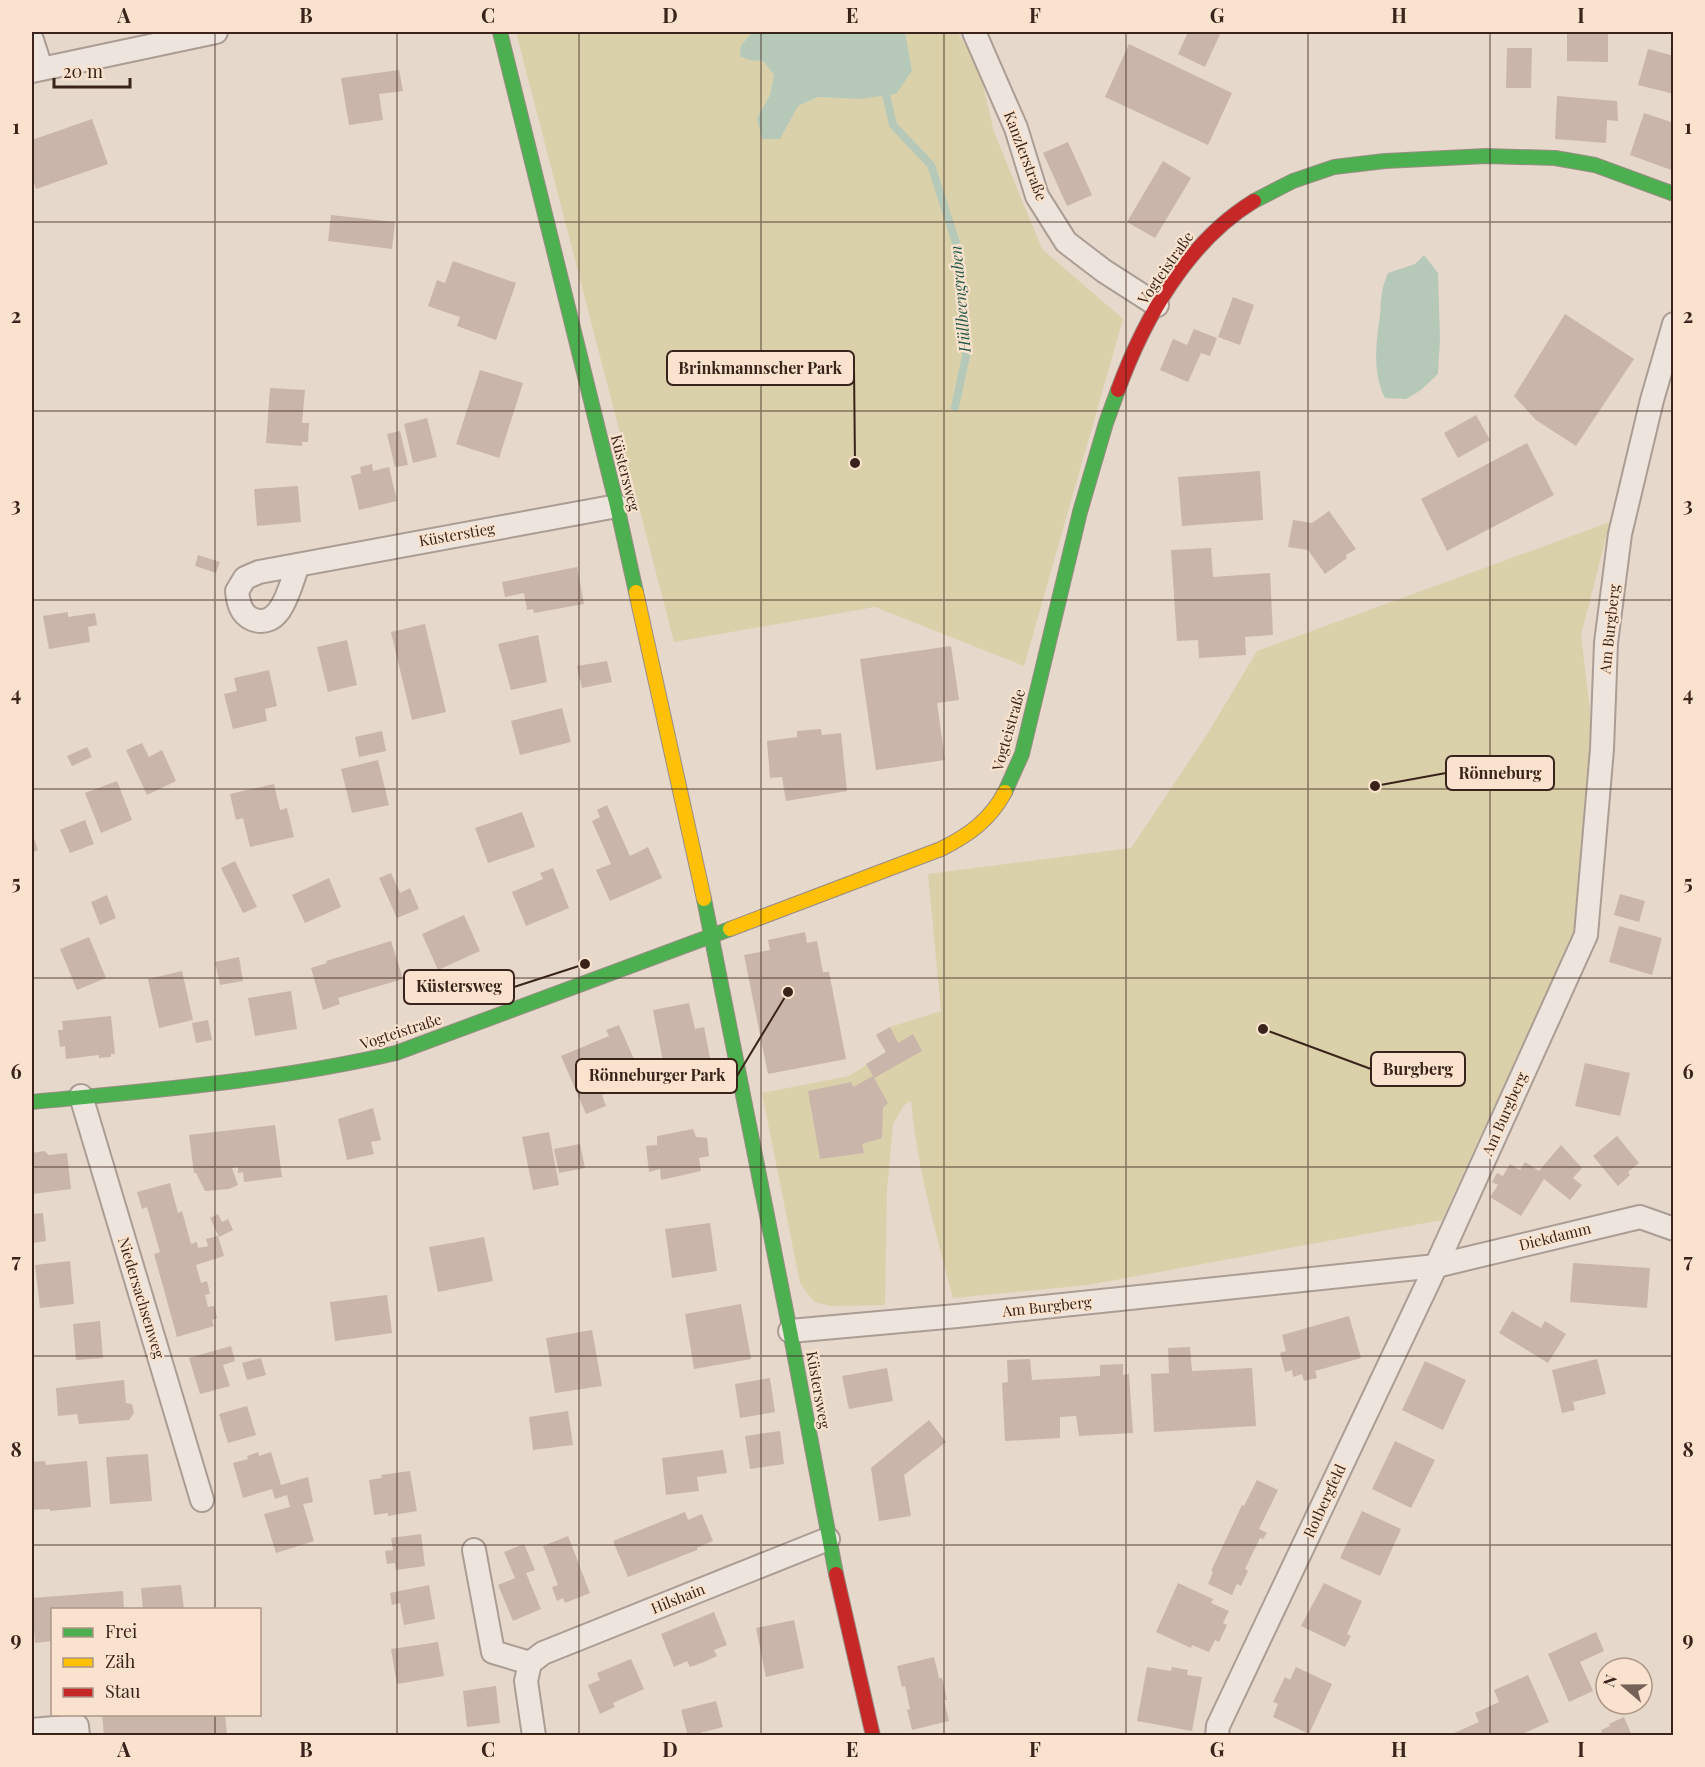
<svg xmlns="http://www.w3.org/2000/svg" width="1705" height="1767" viewBox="0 0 1705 1767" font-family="'Playfair Display',serif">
	<rect width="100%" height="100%" fill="#e6d8ca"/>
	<g fill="#dad1ab">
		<polygon points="516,32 753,32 741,45 749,60 763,61 774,75 770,95 757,118 780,139 798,106 819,97 860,99 912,71 905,32 957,32 978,64 994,132 1042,249 1123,319 1024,666 875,607 674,642"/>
		<path d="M 1610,522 L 1581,635 L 1595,753 L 1579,921 L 1442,1220 L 1088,1285 L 953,1298 C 936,1233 917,1168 911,1101 L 904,1105 L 893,1124 L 887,1190 L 885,1305 L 831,1306 L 814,1302 L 800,1283 L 762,1093 L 849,1076 L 886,1052 L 876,1035 L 890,1027 L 941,1011 L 928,874 L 1131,848 L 1208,733 L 1257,651 Z"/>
	</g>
	<g fill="#b6c9b9">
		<polygon points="753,32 905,32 912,71 896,94 860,99 818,97 798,106 780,139 762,139 757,118 770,95 774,75 763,61 749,60 740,56 741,45"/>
		<path d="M 1424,255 L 1438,273 L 1440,339 L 1438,374 L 1421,390 L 1406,399 L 1385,398 C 1372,371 1376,344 1380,315 C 1381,298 1381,289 1388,273 L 1415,264 Z"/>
	</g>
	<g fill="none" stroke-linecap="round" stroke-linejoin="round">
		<polyline stroke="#b6c9b9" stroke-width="8" points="884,86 893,125 931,165 957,246 966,356 955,407"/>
	</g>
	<g fill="#cab5aa">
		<polygon points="1188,32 1221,32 1205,67 1178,54"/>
		<polygon points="1567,32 1608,33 1608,62 1567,61"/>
		<polygon points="1129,44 1232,93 1208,145 1105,97"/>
		<polygon points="1507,48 1532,48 1531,88 1506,88"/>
		<polygon points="1648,49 1674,56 1674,94 1638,85"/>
		<polygon points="399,70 403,91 379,94 383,120 349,125 341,78"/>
		<polygon points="1557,96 1617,101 1618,121 1607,120 1606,143 1555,139"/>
		<polygon points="1644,113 1674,123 1674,171 1630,155"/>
		<polygon points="92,119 108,164 36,189 32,176 32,140"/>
		<polygon points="1068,142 1092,195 1067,206 1043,153"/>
		<polygon points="1163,161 1191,178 1155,238 1127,222"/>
		<polygon points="331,215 395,222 392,249 328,241"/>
		<polygon points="453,261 516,283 496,340 457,326 460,317 428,306 437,280 445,283"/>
		<polygon points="1233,297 1254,305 1240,345 1218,337"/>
		<polygon points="1565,314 1634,359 1576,446 1536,420 1514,396"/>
		<polygon points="1194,329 1217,338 1210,356 1201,353 1188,382 1160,370 1173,339 1187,345"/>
		<polygon points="480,370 523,383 499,458 456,444"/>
		<polygon points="270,388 305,390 302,423 309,423 308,442 302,442 302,446 266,443"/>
		<polygon points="1476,415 1490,440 1458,458 1444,433"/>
		<polygon points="427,418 437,457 413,463 404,424"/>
		<polygon points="400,431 408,465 395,467 387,434"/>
		<polygon points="1527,443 1554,495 1447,551 1421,499"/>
		<polygon points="372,464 373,471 389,467 397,501 359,510 351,476 361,473 360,467"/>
		<polygon points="1260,471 1263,520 1182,526 1178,477"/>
		<polygon points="298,486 301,522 257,526 254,489"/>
		<polygon points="1329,511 1356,549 1346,555 1347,558 1325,574 1308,550 1288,547 1293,520 1312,523"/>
		<polygon points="1211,548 1213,577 1270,573 1273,635 1245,637 1246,655 1199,658 1198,640 1177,641 1171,550"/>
		<polygon points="198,555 220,562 216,573 195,566"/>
		<polygon points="577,567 584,604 534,613 533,609 527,610 524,593 505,597 502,582"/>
		<polygon points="68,612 68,617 95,613 97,625 88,627 90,642 49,649 43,616"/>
		<polygon points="425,624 446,712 412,720 391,632"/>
		<polygon points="538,635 547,682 511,690 498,644"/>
		<polygon points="347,640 357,685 328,692 317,647"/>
		<polygon points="951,646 959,700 937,703 945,760 876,770 860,659"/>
		<polygon points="607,661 612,682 582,688 577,666"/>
		<polygon points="269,670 277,706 265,709 267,721 233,729 224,694 237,691 234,678"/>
		<polygon points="562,708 571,742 520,755 511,721"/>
		<polygon points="821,729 822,735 841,733 847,791 786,801 782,777 770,778 767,741 797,737 797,731"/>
		<polygon points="382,731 386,751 359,757 355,737"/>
		<polygon points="142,743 149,757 162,750 176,781 147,795 126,750"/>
		<polygon points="87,747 92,757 72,766 67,756"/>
		<polygon points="378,760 389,805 352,813 341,769"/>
		<polygon points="117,781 132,820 101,833 85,793"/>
		<polygon points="274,784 280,810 287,808 294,837 250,847 243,818 236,820 230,794"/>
		<polygon points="607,805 630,856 648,847 662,878 610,901 596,870 611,864 592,821 600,817 597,810"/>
		<polygon points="522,812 535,847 488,863 475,828"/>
		<polygon points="85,820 94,844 70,853 60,830"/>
		<polygon points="32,832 38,850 32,853"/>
		<polygon points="235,861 257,907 243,913 221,868"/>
		<polygon points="553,868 569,908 526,926 512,892 543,879 540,873"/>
		<polygon points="391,873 400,893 410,888 419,909 397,918 379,878"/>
		<polygon points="329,878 341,907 305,923 292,895"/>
		<polygon points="1620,894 1645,901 1639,922 1614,915"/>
		<polygon points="107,895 116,918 100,925 91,902"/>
		<polygon points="464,915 480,951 438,970 422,934"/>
		<polygon points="1619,926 1662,938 1652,975 1609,962"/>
		<polygon points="805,932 807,943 817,941 823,972 829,972 846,1059 768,1074 744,955 770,950 768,940"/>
		<polygon points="89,937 106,978 77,990 60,949"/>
		<polygon points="391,941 403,979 338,998 340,1004 323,1010 311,968 327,963 326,961"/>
		<polygon points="239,957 243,981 220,985 215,962"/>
		<polygon points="182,971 193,1020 159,1028 148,979"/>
		<polygon points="291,991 297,1029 255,1036 248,998"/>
		<polygon points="689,1003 695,1029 704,1027 711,1063 665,1072 653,1010"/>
		<polygon points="111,1016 115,1054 111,1054 111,1057 99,1058 99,1055 66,1059 65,1046 60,1047 58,1030 63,1030 62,1021"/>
		<polygon points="208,1020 212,1040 196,1043 192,1023"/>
		<polygon points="619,1025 637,1066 627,1071 632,1083 602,1095 606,1106 586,1114 561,1056 609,1036 606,1030"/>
		<polygon points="890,1027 898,1043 913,1034 922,1051 874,1078 888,1103 883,1108 882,1138 862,1144 864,1153 820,1159 808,1091 851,1082 853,1087 873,1076 866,1064 886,1052 876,1035"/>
		<polygon points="1585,1063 1630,1073 1620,1116 1575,1106"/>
		<polygon points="373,1108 381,1140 371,1142 374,1154 347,1160 338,1119"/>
		<polygon points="275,1125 282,1177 244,1182 243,1172 238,1173 238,1167 232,1168 238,1185 229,1189 205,1191 196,1173 194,1173 189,1135"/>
		<polygon points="693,1129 696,1137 707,1138 709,1156 699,1158 701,1171 661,1180 660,1169 649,1172 646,1146 657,1145 657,1136"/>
		<polygon points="549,1132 559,1185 533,1190 522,1137"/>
		<polygon points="1617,1136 1639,1163 1628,1172 1630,1175 1618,1186 1593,1156"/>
		<polygon points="580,1144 585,1168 559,1173 554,1149"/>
		<polygon points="1561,1145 1582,1168 1573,1178 1582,1185 1570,1200 1544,1179 1521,1216 1490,1197 1498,1185 1492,1182 1497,1173 1503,1176 1510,1164 1520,1170 1525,1162 1539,1171"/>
		<polygon points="44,1151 49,1155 67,1153 71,1189 32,1194 32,1153"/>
		<polygon points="170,1183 178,1213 182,1211 191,1244 197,1242 198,1248 208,1246 206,1239 218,1236 224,1256 196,1265 201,1283 207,1281 210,1294 205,1295 208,1307 214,1306 217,1318 212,1320 214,1326 177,1337 154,1254 160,1252 147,1207 142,1209 137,1192"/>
		<polygon points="43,1213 46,1241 32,1243 32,1214"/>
		<polygon points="218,1214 222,1222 228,1219 233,1230 219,1237 210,1218"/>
		<polygon points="710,1223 717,1271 672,1278 665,1229"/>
		<polygon points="484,1237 493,1281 438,1292 429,1247"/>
		<polygon points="70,1261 74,1304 40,1308 35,1265"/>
		<polygon points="1573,1263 1650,1268 1647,1308 1570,1302"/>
		<polygon points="387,1295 392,1333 335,1341 330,1302"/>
		<polygon points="741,1304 751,1359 694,1369 685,1314"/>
		<polygon points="1512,1311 1541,1328 1545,1321 1566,1334 1548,1363 1499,1333"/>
		<polygon points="1349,1316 1361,1358 1315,1371 1317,1378 1304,1381 1302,1374 1293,1377 1292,1370 1285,1372 1280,1353 1286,1351 1282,1335"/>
		<polygon points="100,1321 103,1358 76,1360 73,1324"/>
		<polygon points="592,1330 602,1386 555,1393 546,1338"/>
		<polygon points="231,1346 235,1361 223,1365 230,1386 200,1394 189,1358"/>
		<polygon points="1190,1347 1192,1371 1252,1368 1256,1426 1154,1432 1151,1374 1169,1373 1168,1348"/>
		<polygon points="261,1358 266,1375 247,1380 242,1363"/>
		<polygon points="1030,1359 1032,1380 1100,1376 1100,1365 1123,1364 1123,1375 1129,1374 1133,1433 1079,1436 1076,1416 1060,1417 1060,1438 1005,1441 1002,1383 1008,1382 1007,1360"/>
		<polygon points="1597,1359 1606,1394 1573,1402 1575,1410 1562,1413 1552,1370"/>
		<polygon points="1425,1361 1466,1380 1443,1430 1402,1410"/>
		<polygon points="887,1368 893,1401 849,1409 842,1376"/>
		<polygon points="770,1378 775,1412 740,1418 735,1384"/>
		<polygon points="124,1380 126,1403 132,1404 134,1413 129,1420 79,1424 77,1414 58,1416 56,1388"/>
		<polygon points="247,1406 256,1435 228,1443 219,1414"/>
		<polygon points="568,1411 573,1445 533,1450 529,1417"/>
		<polygon points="929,1420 946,1442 904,1475 911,1516 879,1521 871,1468"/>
		<polygon points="780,1431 784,1464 750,1469 745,1436"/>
		<polygon points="1395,1441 1435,1460 1411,1508 1372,1489"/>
		<polygon points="723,1450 727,1473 697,1477 699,1491 666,1495 662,1458"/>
		<polygon points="258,1452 259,1456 271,1452 281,1485 308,1477 313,1502 303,1504 314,1541 276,1553 264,1514 290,1507 287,1495 275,1499 272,1489 243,1498 233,1463 248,1459 247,1456"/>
		<polygon points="148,1454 152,1501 110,1504 106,1457"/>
		<polygon points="45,1461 46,1465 87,1461 91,1507 50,1511 50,1509 32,1510 32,1462"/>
		<polygon points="410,1471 417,1511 388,1516 388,1513 374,1515 369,1480 382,1478 381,1475"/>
		<polygon points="1257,1480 1278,1490 1259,1529 1267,1533 1263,1539 1260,1538 1245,1569 1248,1571 1241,1586 1237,1584 1232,1595 1208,1584 1213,1572 1211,1571 1242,1505 1244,1506"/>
		<polygon points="1362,1511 1401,1529 1380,1576 1340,1558"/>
		<polygon points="685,1512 688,1520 702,1514 713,1541 697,1548 697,1550 628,1577 613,1541"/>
		<polygon points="421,1534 425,1566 396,1570 395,1563 387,1564 385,1551 393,1550 391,1538"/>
		<polygon points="568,1536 590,1593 565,1603 563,1598 557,1601 552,1587 558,1585 543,1546"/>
		<polygon points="524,1544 535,1570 526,1573 541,1609 513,1621 498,1585 515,1578 504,1552"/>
		<polygon points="1178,1583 1213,1599 1211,1603 1229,1611 1223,1623 1227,1625 1219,1642 1215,1640 1209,1652 1192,1645 1191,1648 1156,1632"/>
		<polygon points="1324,1583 1362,1601 1347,1634 1351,1636 1345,1647 1301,1626"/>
		<polygon points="181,1585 184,1610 143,1610 141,1588"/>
		<polygon points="429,1585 435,1619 404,1625 400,1603 392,1605 390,1593"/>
		<polygon points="123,1591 124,1610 52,1610 52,1641 35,1643 32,1598"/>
		<polygon points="714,1612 727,1645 714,1650 717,1656 704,1662 690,1667 687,1661 674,1667 661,1634"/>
		<polygon points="794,1620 804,1668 766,1677 756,1628"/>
		<polygon points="1596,1632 1604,1651 1580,1662 1593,1691 1569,1702 1548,1654"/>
		<polygon points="438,1642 444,1676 397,1684 391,1649"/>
		<polygon points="934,1657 939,1678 942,1678 947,1700 944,1700 949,1721 912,1730 907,1710 910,1709 905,1686 902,1687 897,1666"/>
		<polygon points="631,1659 644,1689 613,1703 615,1707 600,1714 588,1685 600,1680 597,1673"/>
		<polygon points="1147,1667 1171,1671 1172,1667 1188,1670 1187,1675 1202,1677 1192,1731 1137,1721"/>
		<polygon points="1296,1667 1332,1684 1309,1734 1273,1717 1278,1704 1273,1702 1285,1677 1290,1680"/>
		<polygon points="1528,1675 1549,1722 1518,1736 1455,1736 1454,1733 1479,1722 1475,1713 1499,1702 1494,1690"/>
		<polygon points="496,1686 500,1723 467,1727 463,1691"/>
		<polygon points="716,1701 723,1727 688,1736 681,1710"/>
		<polygon points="102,1714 225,1714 227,1736 104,1736"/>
		<polygon points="1624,1717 1632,1736 1597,1736 1602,1733 1601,1730 1610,1726 1609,1724"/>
	</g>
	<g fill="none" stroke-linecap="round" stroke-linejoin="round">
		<defs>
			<g id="street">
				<polyline points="974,32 1016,128 1037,196 1066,242 1104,271 1157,305"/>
				<polyline points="32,40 41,68"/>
				<polyline points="32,71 216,32"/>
				<path d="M 298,565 C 290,585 282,631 252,619 C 240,614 238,601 237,591 L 245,578 L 259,572 L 617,506"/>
				<polyline points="81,1096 202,1500"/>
				<polyline points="790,1331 957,1316 1436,1266 1640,1217 1674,1229"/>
				<polyline points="474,1550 493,1652 530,1663"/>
				<polyline points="32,1730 77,1726 78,1736"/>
				<polyline points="534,1736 526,1681 530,1663 543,1653 828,1539"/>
				<polyline points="1217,1736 1218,1726 1436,1266 1586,935 1602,749 1606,643 1620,534 1652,400 1674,324"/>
			</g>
			<g id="fast">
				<polyline points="500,32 617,506 636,592"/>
				<polyline points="1254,201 1293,181 1334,167 1385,161 1486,156 1555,158 1595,165 1674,194"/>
				<polyline points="1005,792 1022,754 1080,512 1106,423 1118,390"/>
				<polyline points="704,899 790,1331 836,1574"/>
				<path d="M 32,1102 C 154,1090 276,1081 396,1053 L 730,929"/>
			</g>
			<g id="slow">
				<polyline points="636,592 704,899"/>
				<path d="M 730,929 L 941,849 C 969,835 990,820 1005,792"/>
			</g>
			<g id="jam">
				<path d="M 1118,390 C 1144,319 1187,242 1254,201"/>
				<polyline points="836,1574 873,1736"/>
			</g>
		</defs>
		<use href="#street" stroke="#ab9d94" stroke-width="26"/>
		<use href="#fast" stroke="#9a8d84" stroke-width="16"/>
		<use href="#slow" stroke="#9a8d84" stroke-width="16"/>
		<use href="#jam" stroke="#9a8d84" stroke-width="16"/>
		<use href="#street" stroke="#ede5dd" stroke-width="22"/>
		<use href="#fast" stroke="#4caf50" stroke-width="14"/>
		<use href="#slow" stroke="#ffc107" stroke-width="14"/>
		<use href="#jam" stroke="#c62828" stroke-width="14"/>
	</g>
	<path fill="none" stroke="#3a231b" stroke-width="1.5" stroke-opacity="0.55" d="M 215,32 L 215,1610M 397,32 L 397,1736M 579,32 L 579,1736M 761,32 L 761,1736M 944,32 L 944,1736M 1126,32 L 1126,1736M 1308,32 L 1308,1736M 1490,32 L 1490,1736M 32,222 L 1674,222M 32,411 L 1674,411M 32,600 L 1674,600M 32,789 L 1674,789M 32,978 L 1674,978M 32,1167 L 1674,1167M 32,1356 L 1674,1356M 32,1545 L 1674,1545M 215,1714 L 215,1736"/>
	<g text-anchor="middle" stroke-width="4.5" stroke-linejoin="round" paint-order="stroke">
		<g font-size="15" fill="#3a231b" stroke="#f9e3ce">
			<text transform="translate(1025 156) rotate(69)" y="5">Kanzlerstraße</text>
			<text transform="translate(1166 268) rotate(-55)" y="5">Vogteistraße</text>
			<text transform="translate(625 473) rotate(76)" y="5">Küstersweg</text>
			<text transform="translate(457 535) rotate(-10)" y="5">Küsterstieg</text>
			<text transform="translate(1610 629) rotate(-84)" y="5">Am Burgberg</text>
			<text transform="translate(1009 730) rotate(-74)" y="5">Vogteistraße</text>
			<text transform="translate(401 1032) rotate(-18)" y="5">Vogteistraße</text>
			<text transform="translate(1505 1114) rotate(-66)" y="5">Am Burgberg</text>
			<text transform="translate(1555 1237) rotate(-14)" y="5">Diekdamm</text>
			<text transform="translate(141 1298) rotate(73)" y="5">Niedersachsenweg</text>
			<text transform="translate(1047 1307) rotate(-6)" y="5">Am Burgberg</text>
			<text transform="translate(818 1390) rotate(80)" y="5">Küstersweg</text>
			<text transform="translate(1325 1501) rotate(-65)" y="5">Rotbergfeld</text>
			<text transform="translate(678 1599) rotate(-22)" y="5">Hilshain</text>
		</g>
		<g font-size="16" font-style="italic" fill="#295b4d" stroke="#f9e3ce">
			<text transform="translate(960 299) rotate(-95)" y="6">Hüllbeengraben</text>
		</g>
	</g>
	<path fill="none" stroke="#3a231b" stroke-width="2" d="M855 463L854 368M1375 786L1446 773M585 964L514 987M1263 1029L1371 1069M788 992L737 1076"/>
	<g fill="#3a231b" stroke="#f9e3ce" stroke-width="2">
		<circle cx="855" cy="463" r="6"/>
		<circle cx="1375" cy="786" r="6"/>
		<circle cx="585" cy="964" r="6"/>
		<circle cx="1263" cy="1029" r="6"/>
		<circle cx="788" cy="992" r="6"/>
	</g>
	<g fill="#f9e3ce" stroke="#3a231b" stroke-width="2">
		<rect x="667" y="351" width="187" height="34" rx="6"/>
		<rect x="1446" y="756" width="108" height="34" rx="6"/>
		<rect x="404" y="970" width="110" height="34" rx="6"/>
		<rect x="1371" y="1052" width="94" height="34" rx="6"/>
		<rect x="576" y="1059" width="161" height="34" rx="6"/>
	</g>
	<g font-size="16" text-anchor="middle" font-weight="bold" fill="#3a231b">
		<text x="760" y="374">Brinkmannscher Park</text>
		<text x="1500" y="779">Rönneburg</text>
		<text x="459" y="992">Küstersweg</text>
		<text x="1418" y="1075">Burgberg</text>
		<text x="657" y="1081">Rönneburger Park</text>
	</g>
	<rect width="1705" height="1767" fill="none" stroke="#f9e3ce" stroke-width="66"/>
	<rect x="51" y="1608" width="210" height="108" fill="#f9e3ce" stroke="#ad9686" stroke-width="1.5"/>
	<rect x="63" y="1628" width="30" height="9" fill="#4caf50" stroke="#ad9686" stroke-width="1.5"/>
	<text x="105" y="1638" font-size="18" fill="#3a231b">Frei</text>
	<rect x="63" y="1658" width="30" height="9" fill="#ffc107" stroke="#ad9686" stroke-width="1.5"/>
	<text x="105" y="1668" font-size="18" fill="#3a231b">Zäh</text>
	<rect x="63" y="1688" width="30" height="9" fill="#c62828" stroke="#ad9686" stroke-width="1.5"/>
	<text x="105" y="1698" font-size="18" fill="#3a231b">Stau</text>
	<g transform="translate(1624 1686) rotate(290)"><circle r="28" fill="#f9e3ce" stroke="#ad9686" stroke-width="1.5"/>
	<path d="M0-4.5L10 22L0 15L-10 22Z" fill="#766258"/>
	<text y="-9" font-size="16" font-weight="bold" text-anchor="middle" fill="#3a231b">N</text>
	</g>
	<path d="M54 78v9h76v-9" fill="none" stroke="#3a231b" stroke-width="3"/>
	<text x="63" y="78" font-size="18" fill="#3a231b" stroke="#f9e3ce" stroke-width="4.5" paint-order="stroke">20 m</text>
	<rect x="33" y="33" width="1639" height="1701" fill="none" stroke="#3a231b" stroke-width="2"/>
	<g font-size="20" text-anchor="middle" font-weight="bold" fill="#3a231b">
		<text x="124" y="23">A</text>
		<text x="306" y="23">B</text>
		<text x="488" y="23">C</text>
		<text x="670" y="23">D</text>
		<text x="852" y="23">E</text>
		<text x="1035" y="23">F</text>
		<text x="1217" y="23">G</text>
		<text x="1399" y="23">H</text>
		<text x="1581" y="23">I</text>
		<text x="16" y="134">1</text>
		<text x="1688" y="134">1</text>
		<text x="16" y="323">2</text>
		<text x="1688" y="323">2</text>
		<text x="16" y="512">3</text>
		<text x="1688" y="512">3</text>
		<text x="16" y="701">4</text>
		<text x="1688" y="701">4</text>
		<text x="16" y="890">5</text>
		<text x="1688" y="890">5</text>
		<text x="16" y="1079">6</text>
		<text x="1688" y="1079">6</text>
		<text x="16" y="1268">7</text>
		<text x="1688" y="1268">7</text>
		<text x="16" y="1457">8</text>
		<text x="1688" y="1457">8</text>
		<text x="16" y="1646">9</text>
		<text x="1688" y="1646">9</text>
		<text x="124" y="1757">A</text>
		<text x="306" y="1757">B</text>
		<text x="488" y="1757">C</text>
		<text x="670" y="1757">D</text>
		<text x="852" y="1757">E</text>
		<text x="1035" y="1757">F</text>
		<text x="1217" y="1757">G</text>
		<text x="1399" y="1757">H</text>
		<text x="1581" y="1757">I</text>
	</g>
</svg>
